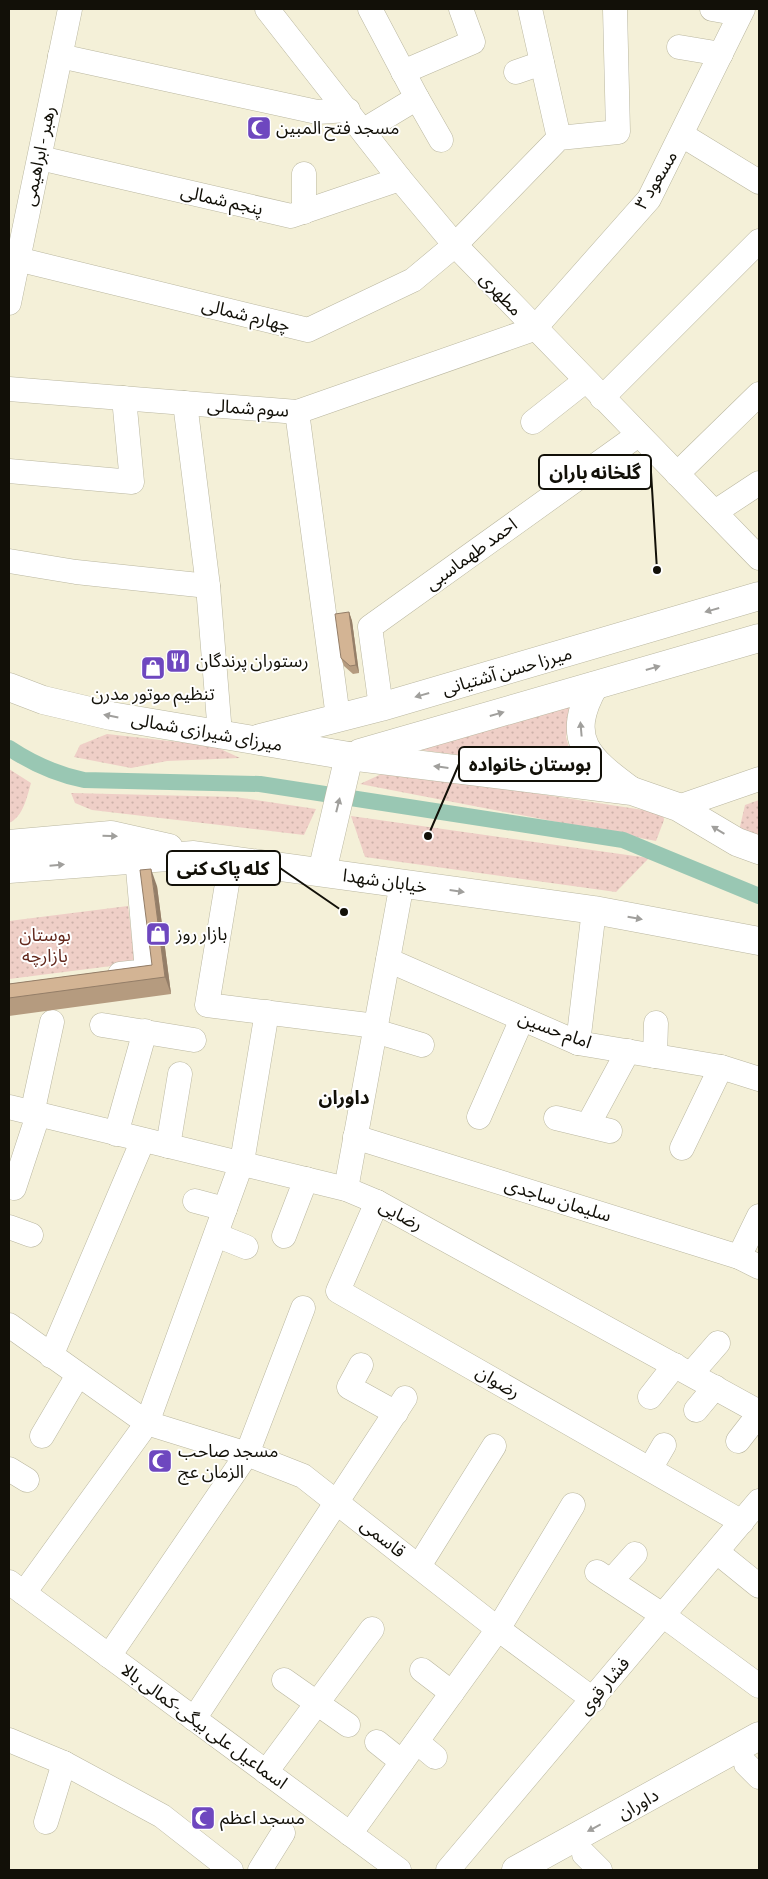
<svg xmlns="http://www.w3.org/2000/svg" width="768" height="1879" viewBox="0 0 768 1879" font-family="'Alegreya Sans','Noto Sans Arabic',sans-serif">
	<defs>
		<pattern id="green-dots" width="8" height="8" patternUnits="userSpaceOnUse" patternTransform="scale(1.25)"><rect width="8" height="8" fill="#efcfc7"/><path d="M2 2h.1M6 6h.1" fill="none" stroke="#ccb1a9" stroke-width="1.8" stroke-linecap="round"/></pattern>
	</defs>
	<rect width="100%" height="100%" fill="#f4f0d8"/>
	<g fill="url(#green-dots)">
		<polygon points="572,704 566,737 570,751 581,771 421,750"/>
		<polygon points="107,734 214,746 240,758 167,761 131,768 74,757 80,745"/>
		<path d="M 9,769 L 31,783 C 27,797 23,817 9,823 Z"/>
		<polygon points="388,771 663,813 664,820 656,841 360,784"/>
		<polygon points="71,793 235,797 316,809 304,835 92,810 75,803"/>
		<polygon points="759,800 759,837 739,831 745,805"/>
		<polygon points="351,816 649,858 616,892 365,857"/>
		<polygon points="128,906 135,963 9,979 9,921"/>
	</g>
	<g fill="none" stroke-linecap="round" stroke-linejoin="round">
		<path stroke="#99c7b3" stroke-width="16" d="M 9,748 C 33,764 55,774 84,780 L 260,784 L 623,840 L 759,896"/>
		<defs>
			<g id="minor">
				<polyline points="267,9 400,179 455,245 759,558"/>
				<polyline points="530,9 559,138"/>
				<polyline points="712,9 740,14"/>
				<polyline points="679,47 721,54"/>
				<polyline points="60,56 317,112 348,110"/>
				<polyline points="403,72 473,42 461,9"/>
				<polyline points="516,72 542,63"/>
				<polyline points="417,98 441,140"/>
				<polyline points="364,130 417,98 370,9"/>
				<polyline points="682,135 759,182"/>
				<polyline points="40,158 291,216 400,179"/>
				<polyline points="304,174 304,212"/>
				<polyline points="9,257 308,330 413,280 455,245 559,138 618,132 615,9"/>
				<polyline points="9,303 70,9"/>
				<polyline points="9,389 297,412 534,329 649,199 743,9"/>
				<polyline points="602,398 759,241"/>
				<polyline points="185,403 208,586 220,734"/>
				<polyline points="297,412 338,717"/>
				<polyline points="533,422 585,381"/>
				<polyline points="9,471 132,482 124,398"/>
				<polyline points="677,474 759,394"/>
				<polyline points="715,512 759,483"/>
				<polyline points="9,561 76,572 208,586"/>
				<polyline points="381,707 370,627 638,435"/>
				<polyline points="678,807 759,779"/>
				<polyline points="231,860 207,1005 376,1026"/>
				<polyline points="388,960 578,1043 721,1067 759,1079"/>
				<polyline points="120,974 147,971 137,858"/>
				<polyline points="102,1025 194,1040"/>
				<polyline points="375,1031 422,1045"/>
				<polyline points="578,1043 594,910"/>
				<polyline points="655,1056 656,1023"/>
				<polyline points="9,1107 346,1189 377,1202 759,1412"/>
				<polyline points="32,1114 52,1022"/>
				<polyline points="479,1117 522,1019"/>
				<polyline points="556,1118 610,1131"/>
				<polyline points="588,1125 628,1051"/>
				<polyline points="116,1134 145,1031"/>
				<polyline points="355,1137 739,1257 759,1267"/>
				<polyline points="168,1146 180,1074"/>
				<polyline points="682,1148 721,1067"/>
				<polyline points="14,1188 38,1115"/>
				<polyline points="346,1189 402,883"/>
				<polyline points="195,1201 225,1209"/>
				<polyline points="377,1202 338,1291 742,1522"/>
				<polyline points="9,1227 31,1235"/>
				<polyline points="216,1235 246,1247"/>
				<polyline points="284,1236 306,1179"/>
				<polyline points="739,1257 759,1216"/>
				<polyline points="9,1325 147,1423 247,1454 303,1476 498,1629 594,1700"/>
				<polyline points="51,1356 143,1140"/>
				<polyline points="361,1365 349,1387 396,1413"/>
				<polyline points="691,1374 718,1343"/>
				<polyline points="650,1397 675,1365"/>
				<polyline points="696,1410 715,1387"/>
				<polyline points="42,1436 78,1375"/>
				<polyline points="738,1441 759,1414"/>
				<polyline points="9,1469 27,1480"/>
				<polyline points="650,1469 664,1445"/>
				<polyline points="717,1552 759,1586"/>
				<polyline points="419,1566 494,1446"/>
				<polyline points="597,1572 664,1616 759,1686"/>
				<polyline points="611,1581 635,1554"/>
				<polyline points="9,1582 399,1870"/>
				<polyline points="24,1593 147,1423 242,1162 267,1012"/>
				<polyline points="109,1656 247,1454 303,1308"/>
				<polyline points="422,1670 452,1693"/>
				<polyline points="284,1680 348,1725"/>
				<polyline points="194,1719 405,1398"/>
				<polyline points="9,1740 64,1763 162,1816 231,1870"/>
				<polyline points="377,1742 402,1762"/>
				<polyline points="417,1742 435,1757"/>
				<polyline points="746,1764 759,1777"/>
				<polyline points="266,1772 372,1629"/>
				<polyline points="46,1822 64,1763"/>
				<polyline points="350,1834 498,1629 573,1505"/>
				<polyline points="584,1854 600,1870"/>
				<polyline points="260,1870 283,1833"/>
				<polyline points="448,1870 759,1501"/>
			</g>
			<g id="major">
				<path d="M 594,686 C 564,739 588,759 630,790"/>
				<polyline points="9,687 43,700 111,716 349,756 632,791 678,807 737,842 759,850"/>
				<polyline points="260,738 381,707 759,596"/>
				<polyline points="360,753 759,638"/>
				<polyline points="9,844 111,835 169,848"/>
				<polyline points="9,869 194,855 594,910 759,941"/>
				<polyline points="322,872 349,756"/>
				<polyline points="516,1870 759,1736"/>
			</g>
		</defs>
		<use href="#minor" stroke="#bab7a0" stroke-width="25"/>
		<use href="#major" stroke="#bab7a0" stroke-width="29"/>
		<use href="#minor" stroke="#fff" stroke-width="24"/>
		<use href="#major" stroke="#fff" stroke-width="28"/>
	</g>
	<g fill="#b59b7f">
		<polygon points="349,612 352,621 359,673 353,674 344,666 341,658"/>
		<polygon points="157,886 171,994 9,1016 9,984 152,965"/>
	</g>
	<g fill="#947e68">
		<polygon points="349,612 352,621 359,673 356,665"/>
		<polygon points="151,869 157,886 171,994 165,977"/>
	</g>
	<g fill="#d3b494" stroke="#947e68">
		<polygon points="349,612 356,665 350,666 341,658 335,614"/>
		<polygon points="151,869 165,977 9,998 9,984 152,965 140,870"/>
	</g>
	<defs><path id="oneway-solid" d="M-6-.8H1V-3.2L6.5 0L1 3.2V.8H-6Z" transform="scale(1.25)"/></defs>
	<g fill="#a09f9c">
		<use href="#oneway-solid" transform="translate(712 610) rotate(164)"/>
		<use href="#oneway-solid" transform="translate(653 668) rotate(-16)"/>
		<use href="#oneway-solid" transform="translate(422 695) rotate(164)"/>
		<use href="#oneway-solid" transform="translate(497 714) rotate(-16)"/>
		<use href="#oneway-solid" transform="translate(111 716) rotate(-169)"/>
		<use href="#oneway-solid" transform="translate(581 729) rotate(-95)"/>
		<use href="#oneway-solid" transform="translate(441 767) rotate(-173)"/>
		<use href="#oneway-solid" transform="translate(338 805) rotate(-76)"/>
		<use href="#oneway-solid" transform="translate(718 830) rotate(-149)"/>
		<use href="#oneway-solid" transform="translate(110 836) rotate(2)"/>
		<use href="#oneway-solid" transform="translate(57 865) rotate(-5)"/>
		<use href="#oneway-solid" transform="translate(457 891) rotate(8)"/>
		<use href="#oneway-solid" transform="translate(635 918) rotate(10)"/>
		<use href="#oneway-solid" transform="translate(594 1828) rotate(152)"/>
	</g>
	<defs>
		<symbol id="mosque-square" viewBox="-11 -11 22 22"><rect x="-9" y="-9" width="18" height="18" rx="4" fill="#6e47bf" stroke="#fff"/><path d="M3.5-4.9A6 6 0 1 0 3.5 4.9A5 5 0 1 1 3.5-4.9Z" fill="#fff"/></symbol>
		<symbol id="restaurant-square" viewBox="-11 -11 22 22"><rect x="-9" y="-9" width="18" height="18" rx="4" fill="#6e47bf" stroke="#fff"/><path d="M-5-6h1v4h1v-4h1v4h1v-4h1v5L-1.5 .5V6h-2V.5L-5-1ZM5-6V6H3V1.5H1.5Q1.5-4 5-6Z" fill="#fff"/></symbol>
		<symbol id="shop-square" viewBox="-11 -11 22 22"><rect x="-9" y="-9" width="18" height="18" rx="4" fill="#6e47bf" stroke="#fff"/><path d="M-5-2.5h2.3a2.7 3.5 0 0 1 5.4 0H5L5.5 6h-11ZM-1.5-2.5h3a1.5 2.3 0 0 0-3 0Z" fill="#fff"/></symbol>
	</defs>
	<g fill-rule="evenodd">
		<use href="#mosque-square" x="245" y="114" width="28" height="28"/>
		<use href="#restaurant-square" x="164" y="647" width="28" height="28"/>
		<use href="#shop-square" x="139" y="654" width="28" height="28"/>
		<use href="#shop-square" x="144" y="920" width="28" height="28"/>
		<use href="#mosque-square" x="146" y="1447" width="28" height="28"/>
		<use href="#mosque-square" x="189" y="1804" width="28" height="28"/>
	</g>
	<g text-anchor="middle" stroke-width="4" stroke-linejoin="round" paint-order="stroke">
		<g font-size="18" fill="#121008" stroke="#fff" text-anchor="start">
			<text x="276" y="134">مسجد فتح المبین</text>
			<text x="196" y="667">رستوران پرندگان</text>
			<text x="153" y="700" text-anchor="middle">تنظیم موتور مدرن</text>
			<text x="176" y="940">بازار روز</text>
			<text x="178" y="1457">مسجد صاحب<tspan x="178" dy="21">الزمان عج</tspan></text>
			<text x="220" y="1824">مسجد اعظم</text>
		</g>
		<g font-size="18" fill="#121008" stroke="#fff">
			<text transform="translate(39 156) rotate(-78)" y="6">رهبر - ابراهیمی</text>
			<text transform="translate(656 180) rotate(-59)" y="6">مسعود ۳</text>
			<text transform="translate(222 200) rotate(13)" y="6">پنجم شمالی</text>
			<text transform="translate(501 294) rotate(47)" y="6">مطهری</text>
			<text transform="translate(246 315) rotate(14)" y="6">چهارم شمالی</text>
			<text transform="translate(248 408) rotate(4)" y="6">سوم شمالی</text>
			<text transform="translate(471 554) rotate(-36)" y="6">احمد طهماسبی</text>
			<text transform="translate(507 671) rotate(-16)" y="6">میرزا حسن آشتیانی</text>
			<text transform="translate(207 732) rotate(10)" y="6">میرزای شیرازی شمالی</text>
			<text transform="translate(385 881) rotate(8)" y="6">خیابان شهدا</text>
			<text transform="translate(555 1030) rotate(20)" y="6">امام حسین</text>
			<text transform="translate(558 1200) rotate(17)" y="6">سلیمان ساجدی</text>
			<text transform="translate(401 1215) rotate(28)" y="6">رضایی</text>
			<text transform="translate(498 1382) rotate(30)" y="6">رضوان</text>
			<text transform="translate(383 1538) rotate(38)" y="6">قاسمی</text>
			<text transform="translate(604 1686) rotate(-50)" y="6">فشار قوی</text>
			<text transform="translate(204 1726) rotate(36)" y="6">اسماعیل علی بیگی-کمالی بالا</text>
			<text transform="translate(638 1804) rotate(-29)" y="6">داوران</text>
		</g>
		<g font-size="18" fill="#62281c" stroke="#fff">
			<text x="45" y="941">بوستان<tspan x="45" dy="21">بازارچه</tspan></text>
		</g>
		<g font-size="19" font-weight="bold" fill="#121008" stroke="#fff">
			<text x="344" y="1104">داوران</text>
		</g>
	</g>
	<path fill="none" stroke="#121008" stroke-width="2" d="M657 570L651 472M428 836L459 764M344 912L280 868"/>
	<g fill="#121008" stroke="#fff" stroke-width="2">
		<circle cx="657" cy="570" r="5"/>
		<circle cx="428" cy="836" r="5"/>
		<circle cx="344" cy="912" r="5"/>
	</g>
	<g fill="#fff" stroke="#121008" stroke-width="2">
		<rect x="539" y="455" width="112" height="34" rx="5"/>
		<rect x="459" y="747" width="142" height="34" rx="5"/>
		<rect x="167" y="851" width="113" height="34" rx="5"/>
	</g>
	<g font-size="19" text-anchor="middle" font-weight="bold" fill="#121008">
		<text x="595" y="479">گلخانه باران</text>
		<text x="530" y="771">بوستان خانواده</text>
		<text x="223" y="875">کله پاک کنی</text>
	</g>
	<rect width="768" height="1879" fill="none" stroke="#121008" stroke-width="20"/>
</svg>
